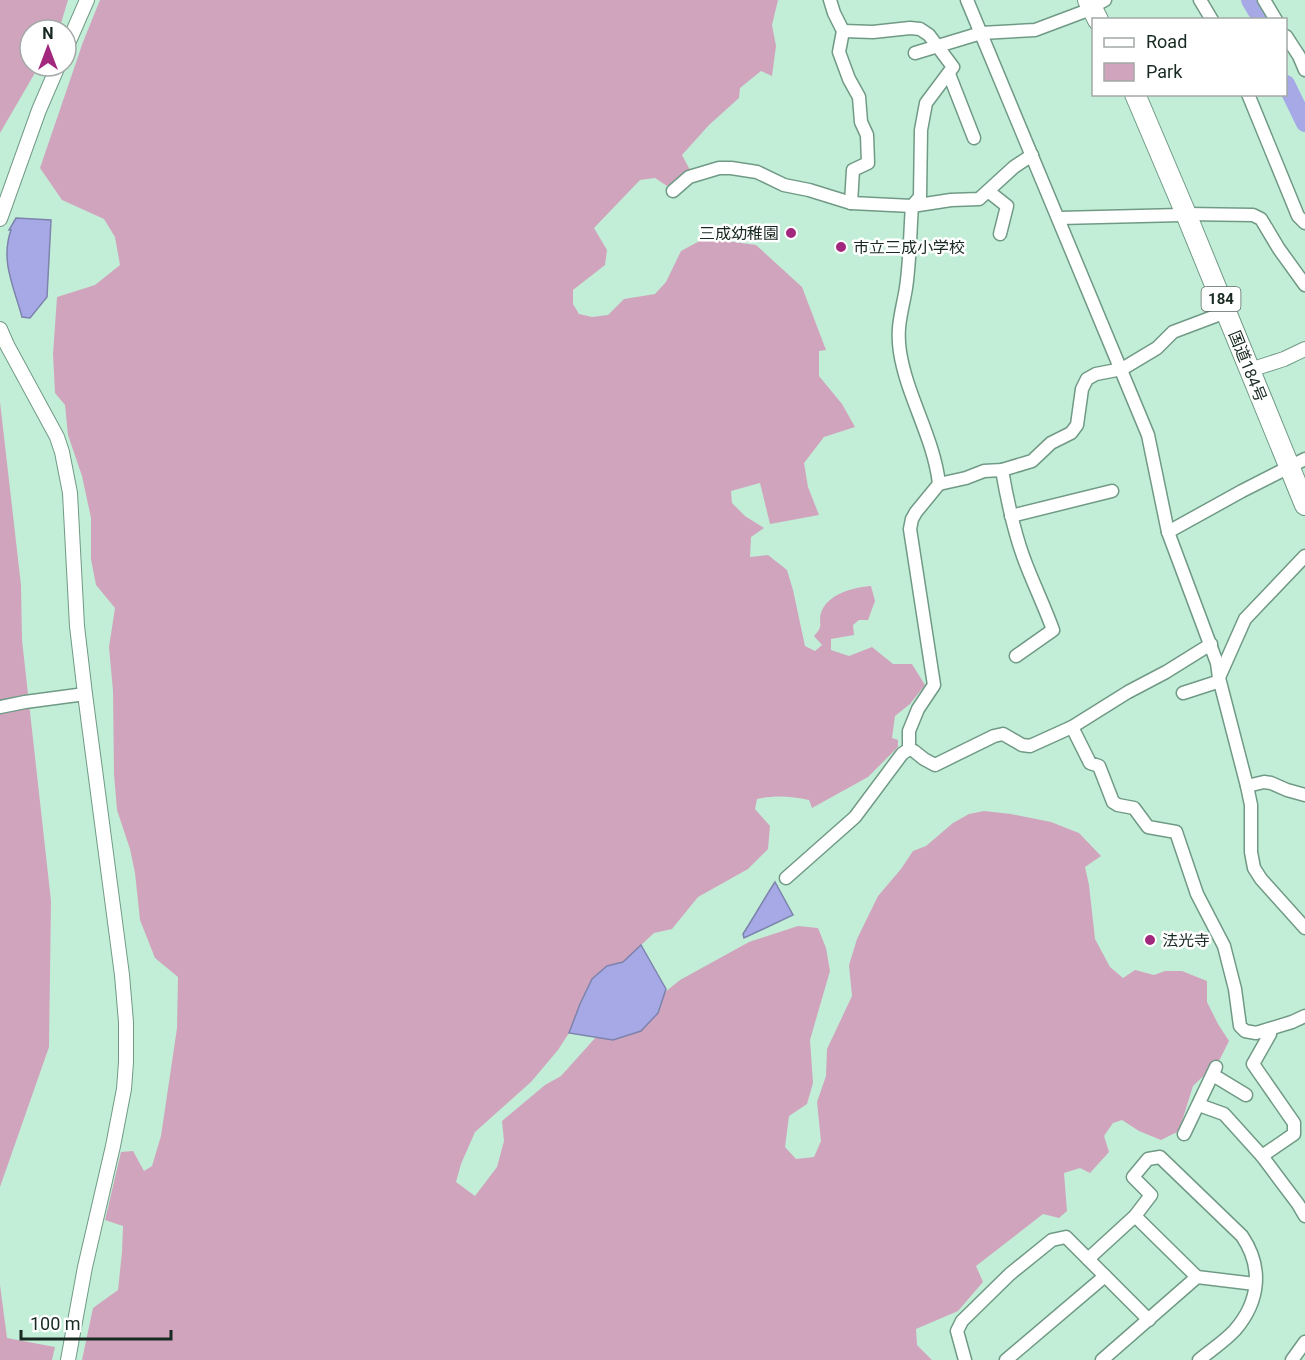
<svg xmlns="http://www.w3.org/2000/svg" width="1305" height="1360" viewBox="0 0 1305 1360" font-family="Roboto,'Noto Sans JP',sans-serif">
	<rect width="100%" height="100%" fill="#c2eed7"/>
	<g fill="#d1a4be">
		<polygon points="0,0 68,0 59,30 30,30 30,66 39,66 0,133"/>
		<path d="M 100,0 L 778,0 L 772,25 L 776,46 L 772,76 L 761,71 L 740,88 L 739,98 L 709,125 L 682,155 L 690,170 L 667,186 L 655,178 L 640,180 L 594,228 L 607,250 L 605,265 L 573,290 L 573,304 L 579,314 L 592,317 L 608,315 L 624,299 L 655,294 L 666,282 L 681,251 L 705,238 L 756,245 L 802,287 L 826,350 L 819,351 L 819,376 L 842,404 L 855,427 L 824,437 L 804,463 L 808,487 L 819,515 L 770,524 L 760,483 L 731,491 L 732,503 L 745,516 L 764,528 L 751,537 L 750,557 L 768,555 L 787,570 L 793,590 L 805,646 L 815,651 L 822,645 L 814,636 C 816,633 819,631 820,627 C 821,623 819,618 821,613 C 827,594 854,587 871,586 L 875,601 L 868,620 L 859,620 L 853,625 L 854,635 L 831,639 L 831,650 L 849,656 L 872,647 L 893,664 L 912,664 L 925,685 L 910,704 L 895,716 L 892,738 L 898,740 L 898,747 L 868,777 L 812,808 L 809,800 C 791,796 775,795 757,799 L 755,809 L 770,826 L 768,849 L 748,869 L 698,897 L 672,929 L 654,933 L 623,962 L 607,966 L 592,979 L 580,1004 L 569,1033 L 558,1050 L 531,1082 L 475,1132 L 461,1164 L 456,1182 L 475,1196 L 497,1167 L 504,1141 L 502,1121 L 545,1085 L 561,1076 L 596,1037 L 613,1040 L 658,1013 L 664,993 L 680,980 L 749,942 L 798,926 L 818,928 L 826,948 L 830,971 L 810,1040 L 813,1083 L 807,1104 L 789,1116 L 785,1147 L 796,1159 L 814,1157 L 821,1141 L 817,1102 L 826,1076 L 827,1049 L 852,996 L 849,965 L 857,939 L 878,896 L 901,869 L 913,851 L 926,846 L 953,823 L 969,814 L 984,811 L 1011,814 L 1051,822 L 1079,833 L 1101,856 L 1085,867 L 1089,885 L 1095,939 L 1110,967 L 1123,978 L 1135,970 L 1154,975 L 1165,971 L 1182,971 L 1207,981 L 1207,1002 L 1218,1024 L 1229,1041 L 1219,1061 L 1193,1086 L 1179,1131 L 1161,1140 L 1139,1131 L 1122,1120 L 1113,1123 L 1104,1136 L 1109,1152 L 1090,1173 L 1080,1168 L 1064,1173 L 1067,1211 L 1059,1218 L 1043,1214 L 976,1266 L 983,1282 L 958,1311 L 916,1329 L 917,1345 L 932,1360 L 82,1360 L 93,1308 L 118,1290 L 122,1252 L 123,1226 L 105,1220 L 121,1152 L 133,1151 L 144,1171 L 152,1166 L 161,1136 L 177,1028 L 178,977 L 155,958 L 140,920 L 135,873 L 130,849 L 117,810 L 114,774 L 113,691 L 109,647 L 115,608 L 96,585 L 91,559 L 91,518 L 82,476 L 68,435 L 65,405 L 55,393 L 53,354 L 57,297 L 95,285 L 120,265 L 115,237 L 104,219 L 62,200 L 40,168 L 83,42 Z"/>
		<polygon points="0,402 21,585 22,640 51,901 49,1047 0,1187"/>
		<polygon points="0,1285 7,1338 55,1347 52,1360 0,1360"/>
	</g>
	<g fill="#a7a9e7" stroke="#7c83ac" stroke-width="1.5">
		<path d="M 16,218 L 51,220 L 47,297 L 30,318 L 22,317 C 14,287 0,261 11,230 L 9,230 Z"/>
		<path d="M 775,882 L 793,915 L 744,938 L 743,934 C 754,917 764,899 775,882 Z"/>
		<polygon points="641,945 666,989 658,1013 641,1031 613,1040 569,1033 580,1004 592,979 607,966 623,962"/>
	</g>
	<g fill="none" stroke-linecap="round" stroke-linejoin="round">
		<g stroke="#a7a9e7" stroke-width="18">
			<polyline points="1250,0 1262,20"/>
			<polyline points="1286,84 1305,123"/>
		</g>
		<defs>
			<g id="minor">
				<polyline points="830,0 834,13 843,31 839,52 849,79 859,97 861,122 867,135 868,163 853,170 851,203"/>
				<polyline points="967,0 1148,435 1168,532 1217,663 1219,678 1247,786 1251,805 1251,852 1254,868 1261,879 1305,928"/>
				<polyline points="1200,0 1212,20"/>
				<polyline points="1264,0 1276,20"/>
				<path d="M 843,31 L 873,32 L 910,28 L 920,29 L 929,35 L 953,67 L 926,103 L 921,130 L 920,197 L 912,206 C 910,233 910,261 906,288 C 902,312 896,327 900,352 C 907,397 934,438 939,484 L 916,512 L 912,519 L 910,529 L 934,685 L 918,709 L 909,731 L 909,749"/>
				<polyline points="1286,36 1299,56 1305,70"/>
				<polyline points="915,53 981,33 1035,30 1083,12 1105,0"/>
				<polyline points="949,74 974,138"/>
				<polyline points="1248,94 1298,216 1305,223"/>
				<polyline points="673,191 689,177 719,168 731,168 757,172 784,185 809,190 851,203 912,206 951,200 979,199 1014,167 1032,155"/>
				<polyline points="988,191 1007,206 1000,234"/>
				<polyline points="1059,218 1181,215 1186,214 1253,215 1261,219 1279,249 1305,285"/>
				<path d="M 1002,470 C 1007,499 1013,528 1023,556 C 1032,581 1044,605 1053,630 L 1016,656"/>
				<polyline points="939,484 966,478 984,471 1002,470 1032,461 1051,443 1071,433 1077,425 1082,389 1087,379 1096,374 1122,369 1157,348 1173,332 1226,312"/>
				<polyline points="1011,516 1112,491"/>
				<polyline points="1168,532 1242,491 1305,459"/>
				<polyline points="1183,693 1217,682 1245,619 1305,556"/>
				<polyline points="0,707 25,702 85,694"/>
				<polyline points="1072,727 1090,763 1099,766 1113,802 1118,805 1134,808 1148,827 1176,832 1197,894 1224,946 1235,989 1240,1026 1245,1031 1256,1033 1292,1022 1305,1016"/>
				<polyline points="1247,786 1264,782 1271,783 1287,790 1305,795"/>
				<polyline points="786,878 855,817 902,754 909,749 914,751 924,759 935,765 994,736 1003,734 1022,745 1030,746 1072,727 1128,692 1166,672 1211,644"/>
				<polyline points="1213,1075 1246,1095"/>
				<polyline points="1199,1105 1224,1114 1262,1156 1298,1204 1305,1216"/>
				<polyline points="1184,1134 1216,1067"/>
				<polyline points="1262,1156 1294,1134 1294,1123 1253,1064 1270,1034 1270,1029"/>
				<polyline points="1135,1216 1197,1277"/>
				<path d="M 1088,1259 L 1135,1216 L 1151,1195 L 1133,1177 L 1148,1159 L 1160,1157 L 1242,1236 C 1263,1267 1260,1301 1235,1330 C 1225,1341 1211,1350 1199,1360"/>
				<polyline points="965,1360 957,1331 962,1321 1010,1274 1052,1240 1066,1237 1149,1320"/>
				<polyline points="1006,1360 1105,1276"/>
				<polyline points="1102,1360 1197,1277 1255,1284"/>
				<polyline points="1292,1360 1305,1342"/>
			</g>
			<g id="tertiary">
				<polyline points="66,48 87,0"/>
				<polyline points="0,219 39,110 58,66"/>
				<polyline points="0,329 7,345 57,437 62,452 70,493 77,626 85,694 122,975 126,1022 126,1062 124,1089 113,1146 85,1267 68,1360"/>
				<polyline points="1250,370 1284,359 1305,349"/>
			</g>
			<g id="trunk">
				<polyline points="1088,0 1098,20"/>
				<polyline points="1135,94 1186,214 1305,505"/>
			</g>
		</defs>
		<use href="#minor" stroke="#709a85" stroke-width="15"/>
		<use href="#tertiary" stroke="#709a85" stroke-width="16"/>
		<use href="#trunk" stroke="#709a85" stroke-width="22"/>
		<use href="#minor" stroke="#fff" stroke-width="12"/>
		<use href="#tertiary" stroke="#fff" stroke-width="14"/>
		<use href="#trunk" stroke="#fff" stroke-width="20"/>
	</g>
	<g fill="#a2287e" stroke="#fff" stroke-width="2">
		<circle cx="791" cy="233" r="6"/>
		<circle cx="841" cy="247" r="6"/>
		<circle cx="1150" cy="940" r="6"/>
	</g>
	<g text-anchor="middle" stroke-width="5" stroke-linejoin="round" paint-order="stroke">
		<rect fill="#fff" stroke="#5d6964" stroke-width="1.5" x="1201.5" y="287" width="39" height="24" rx="4.5"/>
		<g font-size="15" font-weight="bold" fill="#182921">
			<text x="1221" y="304">184</text>
		</g>
		<g font-size="16" fill="#182921" stroke="#fff" text-anchor="start">
			<text x="779" y="239" text-anchor="end">三成幼稚園</text>
			<text x="853" y="253">市立三成小学校</text>
			<text x="1162" y="946">法光寺</text>
		</g>
		<g font-size="16" fill="#182921" stroke="#fff">
			<text transform="translate(1248 366) rotate(68)" y="6">国道184号</text>
		</g>
	</g>
	<rect x="1092" y="18" width="195" height="78" fill="#ffffff" stroke="#a3a9a6" stroke-width="1.5"/>
	<rect x="1104" y="38" width="30" height="9" fill="#ffffff" stroke="#a3a9a6" stroke-width="1.5"/>
	<text x="1146" y="48" font-size="18" fill="#182921">Road</text>
	<rect x="1104" y="63" width="30" height="18" fill="#d1a4be" stroke="#a3a9a6" stroke-width="1.5"/>
	<text x="1146" y="78" font-size="18" fill="#182921">Park</text>
	<g transform="translate(48 48)"><circle r="28" fill="#ffffff" stroke="#a3a9a6" stroke-width="1.5"/>
	<path d="M0-4.5L10 22L0 15L-10 22Z" fill="#a2287e"/>
	<text y="-9" font-size="16" font-weight="bold" text-anchor="middle" fill="#182921">N</text>
	</g>
	<path d="M21 1330v9h150v-9" fill="none" stroke="#182921" stroke-width="3"/>
	<text x="30" y="1330" font-size="18" fill="#182921" stroke="#ffffff" stroke-width="4.5" paint-order="stroke">100 m</text>
</svg>
